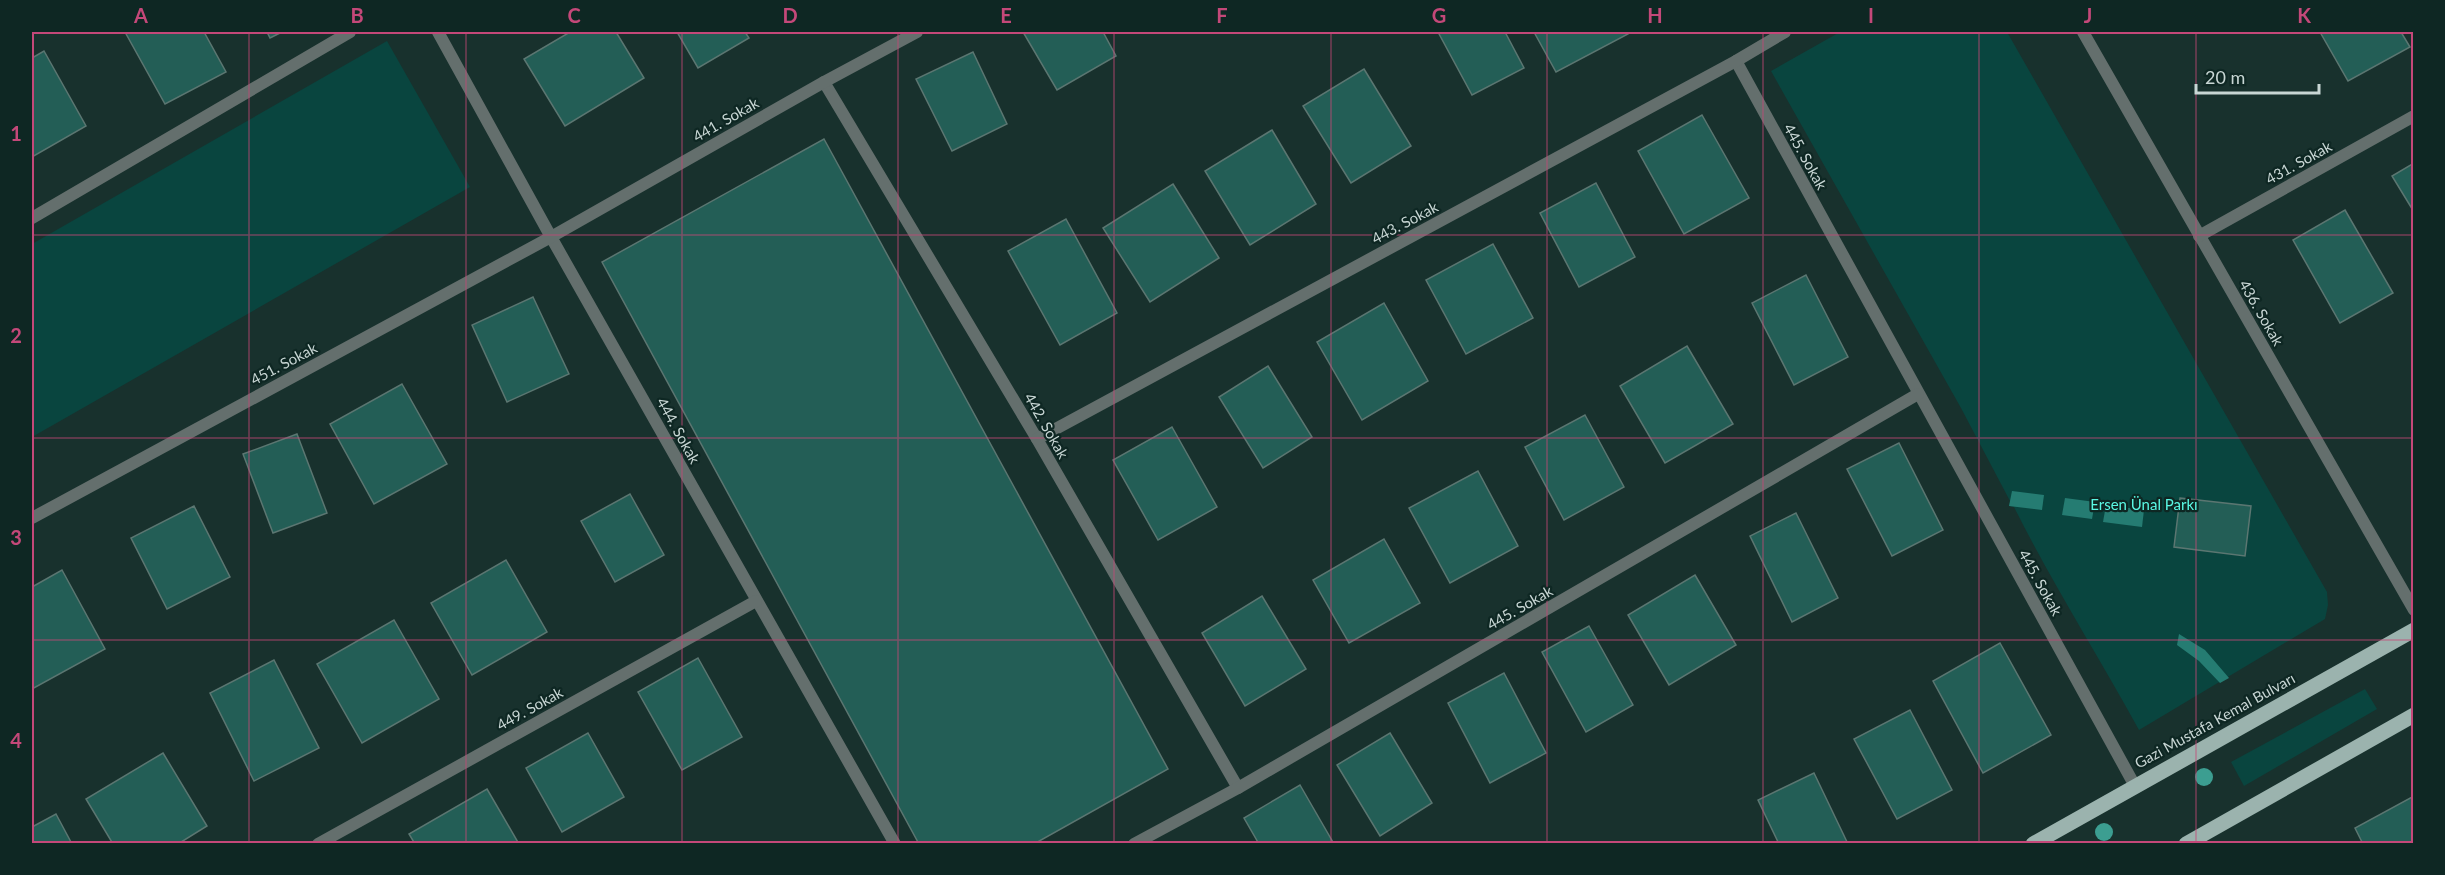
<svg xmlns="http://www.w3.org/2000/svg" width="2445" height="875" viewBox="0 0 2445 875" font-family="Lato,sans-serif">
	<rect width="100%" height="100%" fill="#18312d"/>
	<g fill="#09453f">
		<path d="M 1840,32 L 2007,32 L 2327,592 L 2328,605 L 2325,619 L 2139,730 C 2098,655 2052,583 2014,507 L 2009,506 L 2010,501 L 1961,408 L 1771,71 Z"/>
		<polygon points="387,41 470,187 32,437 32,244"/>
		<polygon points="2365,689 2377,709 2244,786 2231,762"/>
	</g>
	<g fill="#257c72">
		<polygon points="2012,491 2044,495 2042,510 2009,506"/>
		<polygon points="2065,498 2095,502 2092,519 2062,515"/>
		<polygon points="2106,505 2144,510 2142,527 2103,522"/>
		<polygon points="2179,634 2205,650 2229,678 2220,683 2199,661 2177,645"/>
	</g>
	<g fill="#235e56" stroke="#5b7671" stroke-width="1.5">
		<polygon points="125,32 204,32 226,72 165,104"/>
		<polygon points="267,32 282,32 270,38"/>
		<polygon points="570,32 616,32 644,78 565,126 524,59"/>
		<polygon points="677,32 745,32 749,38 698,68"/>
		<polygon points="1023,32 1103,32 1116,56 1057,90"/>
		<polygon points="1438,32 1505,32 1524,68 1472,95"/>
		<polygon points="1534,32 1627,32 1628,34 1556,72"/>
		<polygon points="2320,32 2401,32 2410,47 2348,81"/>
		<polygon points="44,51 86,126 32,157 32,58"/>
		<polygon points="973,52 1007,124 952,151 916,79"/>
		<polygon points="1364,69 1411,146 1351,183 1303,106"/>
		<polygon points="1702,115 1749,198 1684,234 1638,151"/>
		<polygon points="1272,130 1316,204 1250,245 1205,171"/>
		<polygon points="824,139 1168,769 1034,844 919,844 602,262"/>
		<polygon points="2414,163 2414,212 2392,176"/>
		<polygon points="1596,183 1635,257 1579,287 1540,213"/>
		<polygon points="1173,184 1219,258 1150,302 1103,228"/>
		<polygon points="2345,210 2393,293 2340,323 2293,240"/>
		<polygon points="1066,219 1117,313 1060,345 1008,251"/>
		<polygon points="1493,244 1533,318 1466,354 1426,280"/>
		<polygon points="1806,275 1848,357 1794,385 1752,303"/>
		<polygon points="533,297 569,374 507,402 472,325"/>
		<polygon points="1384,303 1428,381 1362,420 1317,342"/>
		<polygon points="1687,346 1733,424 1665,463 1620,386"/>
		<polygon points="1268,366 1312,437 1263,468 1219,397"/>
		<polygon points="402,384 447,464 374,504 330,424"/>
		<polygon points="1585,415 1624,487 1564,520 1525,447"/>
		<polygon points="1172,427 1217,507 1158,540 1113,460"/>
		<polygon points="297,434 327,513 273,533 243,454"/>
		<polygon points="1899,443 1943,530 1892,556 1847,469"/>
		<polygon points="1478,471 1518,546 1450,583 1409,508"/>
		<polygon points="630,494 664,555 615,582 581,521"/>
		<polygon points="2180,498 2251,506 2245,556 2174,547"/>
		<polygon points="194,506 230,577 167,609 131,538"/>
		<polygon points="1796,513 1838,598 1792,622 1750,536"/>
		<polygon points="1384,539 1420,603 1349,643 1313,580"/>
		<polygon points="506,560 547,632 472,675 431,603"/>
		<polygon points="62,570 105,649 32,689 32,587"/>
		<polygon points="1695,575 1736,645 1669,685 1628,615"/>
		<polygon points="1262,596 1306,669 1245,706 1202,633"/>
		<polygon points="394,620 439,699 362,743 317,664"/>
		<polygon points="1589,626 1633,705 1586,732 1542,652"/>
		<polygon points="2000,643 2051,735 1983,773 1933,681"/>
		<polygon points="698,658 742,737 682,770 638,692"/>
		<polygon points="274,660 319,748 254,781 210,693"/>
		<polygon points="1504,673 1546,753 1490,783 1448,703"/>
		<polygon points="1910,710 1952,790 1897,819 1854,739"/>
		<polygon points="588,733 624,797 562,832 526,768"/>
		<polygon points="1390,733 1432,803 1380,836 1337,765"/>
		<polygon points="163,753 207,826 178,844 113,844 86,799"/>
		<polygon points="1814,773 1848,844 1779,844 1758,800"/>
		<polygon points="1300,785 1334,844 1259,844 1244,818"/>
		<polygon points="487,789 519,844 415,844 409,834"/>
		<polygon points="2414,796 2414,844 2363,844 2355,828"/>
		<polygon points="56,814 72,844 32,844 32,827"/>
	</g>
	<g fill="none" stroke-linecap="round" stroke-linejoin="round">
		<g stroke="#646f6d" stroke-width="12">
			<polyline points="438,32 551,237 895,844"/>
			<polyline points="2083,32 2414,610"/>
			<polyline points="1736,61 2135,786"/>
			<polyline points="824,82 1037,439 1238,788"/>
			<polyline points="32,218 350,32"/>
			<polyline points="2199,236 2414,116"/>
			<polyline points="1037,439 1736,61 1785,32"/>
			<polyline points="32,518 551,237 824,82 917,32"/>
			<polyline points="318,844 756,601"/>
			<polyline points="1134,844 1238,788 1918,394"/>
		</g>
		<g stroke="#9bb3ae" stroke-width="15">
			<polyline points="2033,844 2414,630"/>
			<polyline points="2186,844 2414,715"/>
		</g>
	</g>
	<g fill="#3c9e91">
		<circle cx="2204" cy="777" r="9"/>
		<circle cx="2104" cy="832" r="9"/>
	</g>
	<path fill="none" stroke="#c44879" stroke-width="1.5" stroke-opacity="0.55" d="M 249,32 L 249,844M 466,32 L 466,844M 682,32 L 682,844M 898,32 L 898,844M 1114,32 L 1114,844M 1331,32 L 1331,844M 1547,32 L 1547,844M 1763,32 L 1763,844M 1979,32 L 1979,844M 2196,32 L 2196,844M 32,235 L 2414,235M 32,438 L 2414,438M 32,640 L 2414,640"/>
	<g text-anchor="middle" stroke-width="4.5" stroke-linejoin="round" paint-order="stroke">
		<g font-size="15" fill="#c8d6d4" stroke="#0e2723">
			<text transform="translate(726 120) rotate(-30)" y="5">441. Sokak</text>
			<text transform="translate(1805 157) rotate(61)" y="5">445. Sokak</text>
			<text transform="translate(2299 163) rotate(-29)" y="5">431. Sokak</text>
			<text transform="translate(1405 223) rotate(-28)" y="5">443. Sokak</text>
			<text transform="translate(2261 313) rotate(60)" y="5">436. Sokak</text>
			<text transform="translate(284 364) rotate(-28)" y="5">451. Sokak</text>
			<text transform="translate(1046 426) rotate(60)" y="5">442. Sokak</text>
			<text transform="translate(678 431) rotate(61)" y="5">444. Sokak</text>
			<text transform="translate(2040 583) rotate(61)" y="5">445. Sokak</text>
			<text transform="translate(1520 608) rotate(-30)" y="5">445. Sokak</text>
			<text transform="translate(530 709) rotate(-29)" y="5">449. Sokak</text>
			<text transform="translate(2215 721) rotate(-29)" y="5">Gazi Mustafa Kemal Bulvarı</text>
		</g>
		<g font-size="15" fill="#5af7e3" stroke="#0e2723">
			<text x="2144" y="510">Ersen Ünal Parkı</text>
		</g>
	</g>
	<rect width="2445" height="875" fill="none" stroke="#0e2723" stroke-width="66"/>
	<path d="M2196 84v9h123v-9" fill="none" stroke="#c8d6d4" stroke-width="3"/>
	<text x="2205" y="84" font-size="18" fill="#c8d6d4" stroke="#0e2723" stroke-width="4.5" paint-order="stroke">20 m</text>
	<rect x="33" y="33" width="2379" height="809" fill="none" stroke="#c44879" stroke-width="2"/>
	<g font-size="20" text-anchor="middle" font-weight="bold" fill="#c44879">
		<text x="141" y="23">A</text>
		<text x="357" y="23">B</text>
		<text x="574" y="23">C</text>
		<text x="790" y="23">D</text>
		<text x="1006" y="23">E</text>
		<text x="1222" y="23">F</text>
		<text x="1439" y="23">G</text>
		<text x="1655" y="23">H</text>
		<text x="1871" y="23">I</text>
		<text x="2088" y="23">J</text>
		<text x="2304" y="23">K</text>
		<text x="16" y="141">1</text>
		<text x="16" y="343">2</text>
		<text x="16" y="545">3</text>
		<text x="16" y="748">4</text>
	</g>
</svg>
